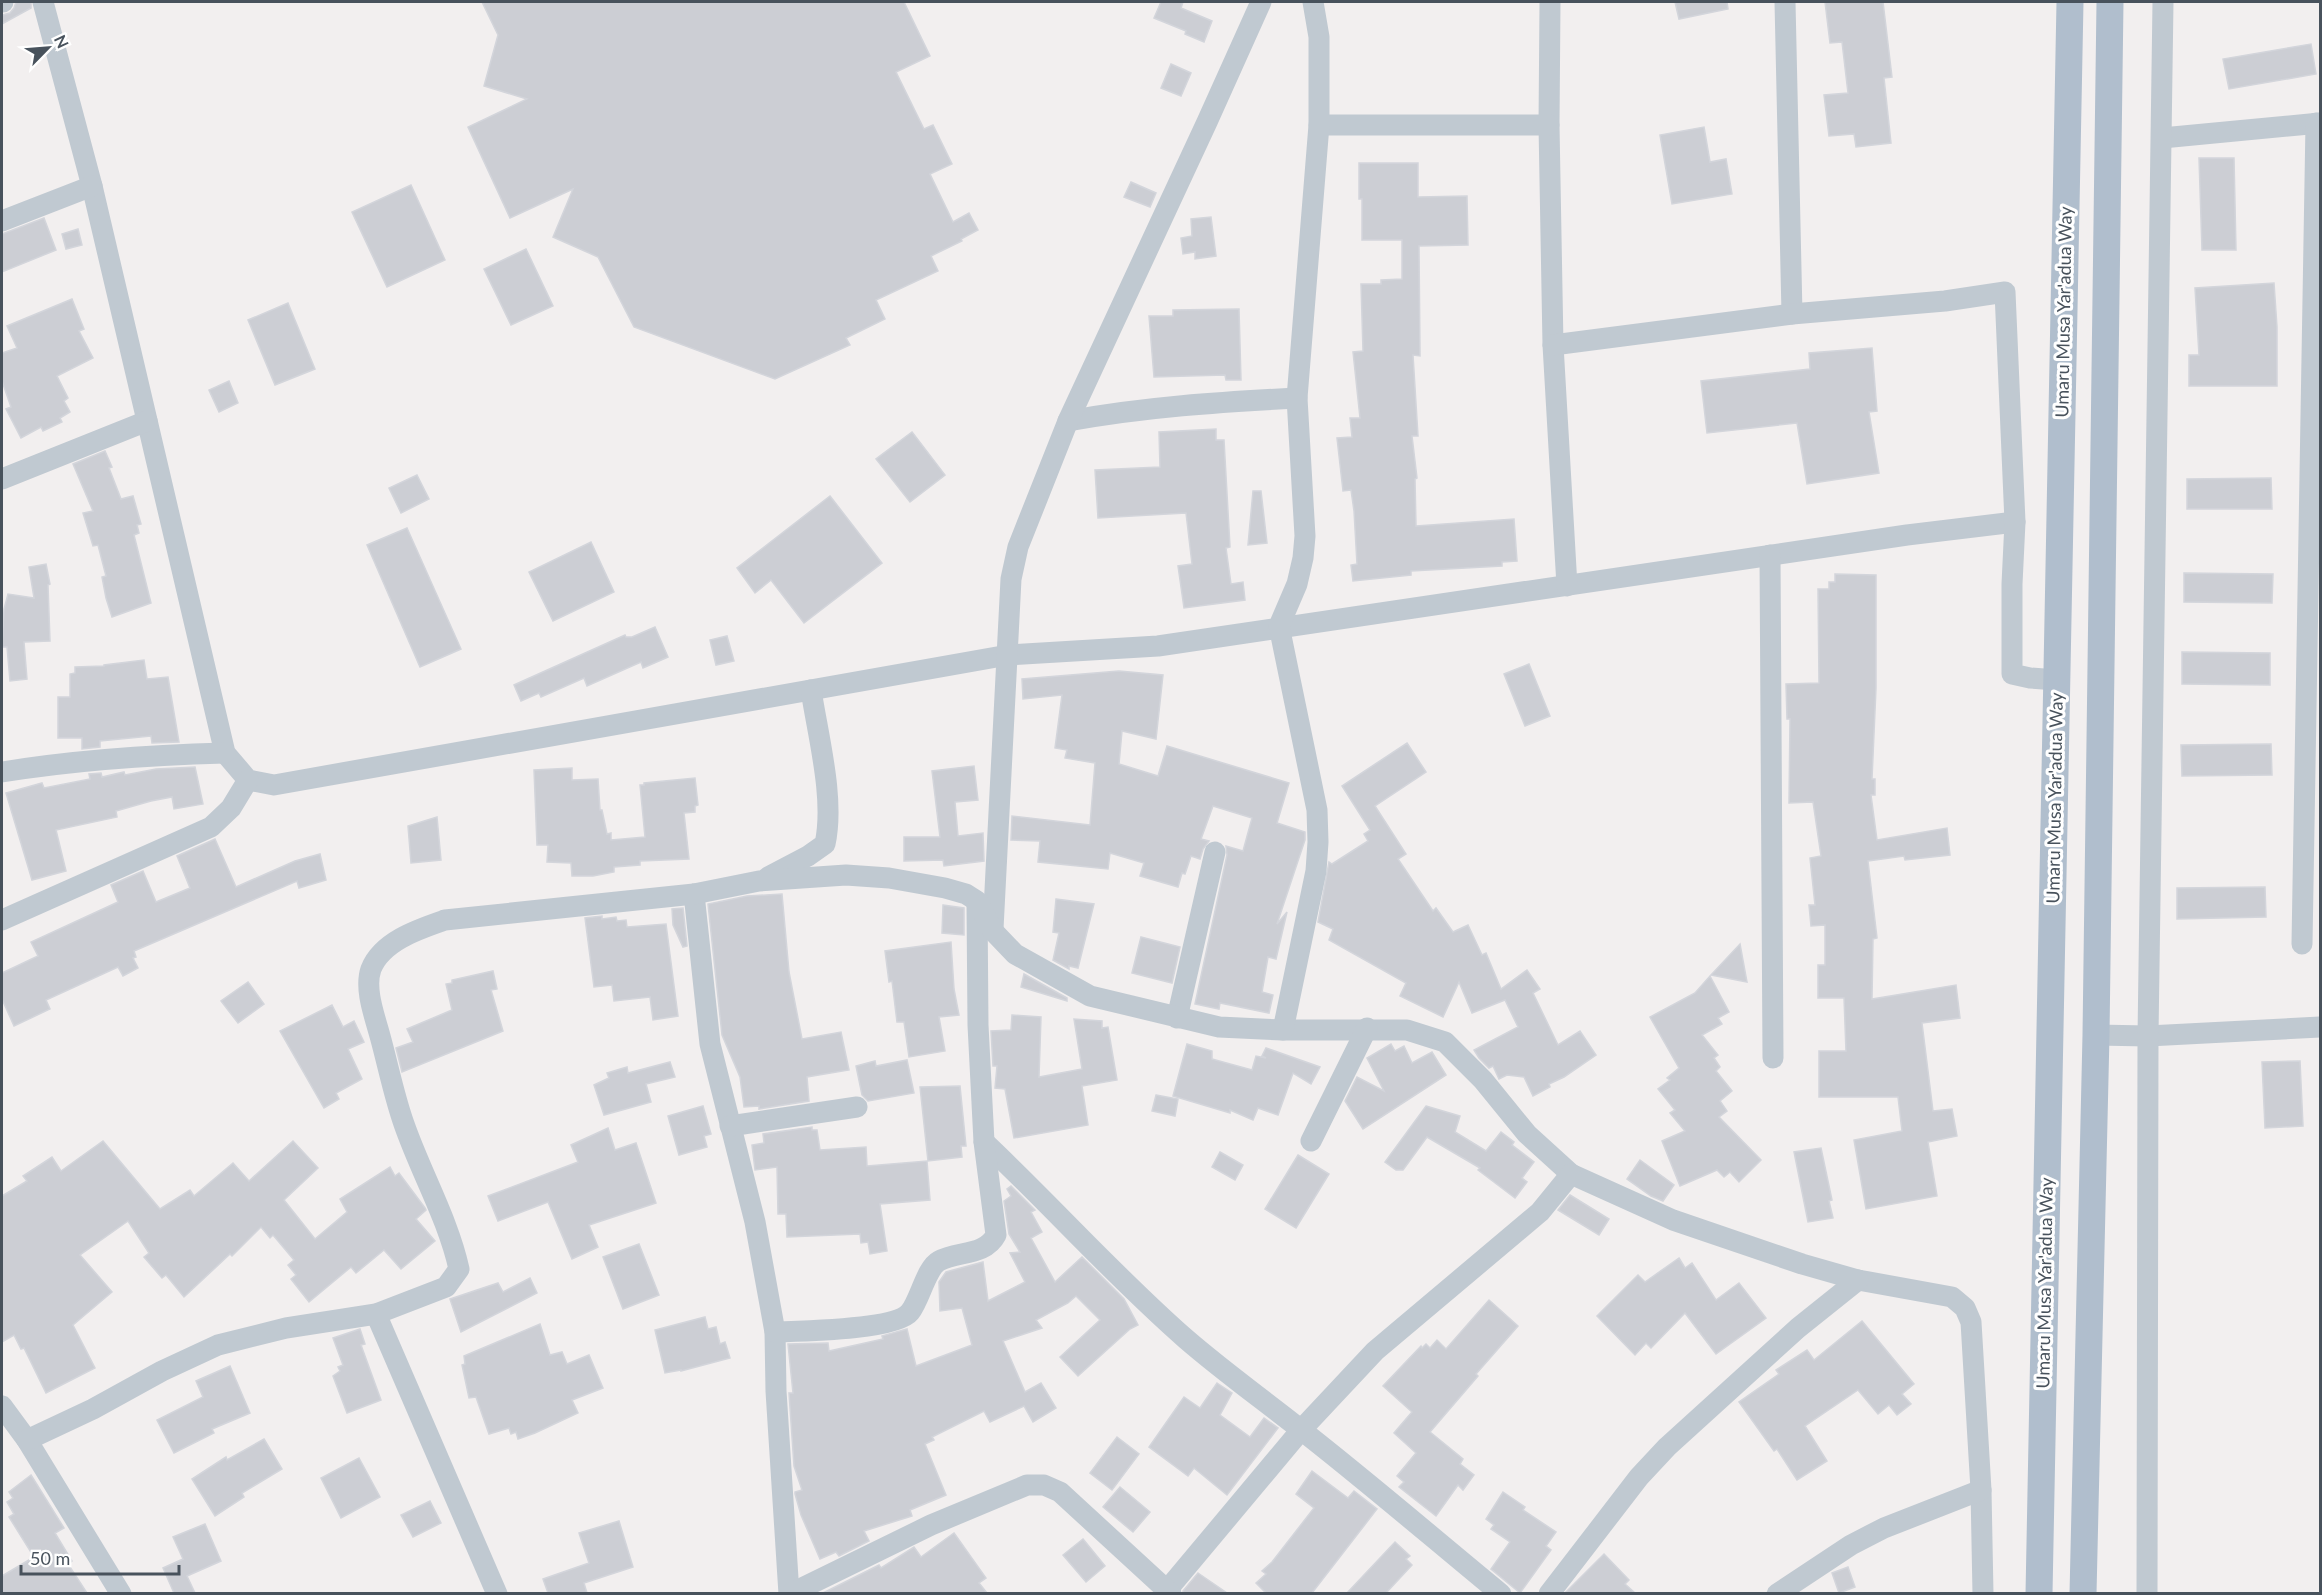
<svg xmlns="http://www.w3.org/2000/svg" width="2322" height="1595" viewBox="0 0 2322 1595" font-family="Lato,sans-serif">
	<rect width="100%" height="100%" fill="#f2efef"/>
	<g fill="#ccced4" stroke="#d3d5db" stroke-width="1.5">
		<polygon points="16,2 31,2 31,8 2,24 2,15 10,13 14,8"/>
		<polygon points="482,2 904,2 930,56 896,72 924,129 933,125 952,164 930,174 953,222 969,213 978,230 961,239 962,241 931,256 938,271 876,300 885,319 846,338 850,345 775,379 634,327 598,257 553,237 573,189 510,218 468,127 527,99 484,86 498,35"/>
		<polygon points="1161,2 1183,2 1181,8 1212,21 1204,42 1185,34 1186,31 1154,18"/>
		<polygon points="1675,2 1727,2 1728,9 1679,19"/>
		<polygon points="1825,2 1883,2 1892,77 1884,78 1891,143 1856,147 1854,134 1829,136 1824,95 1848,93 1842,42 1830,43"/>
		<polygon points="2311,44 2316,74 2229,89 2223,59"/>
		<polygon points="1171,64 1191,73 1181,96 1161,88"/>
		<polygon points="1704,127 1710,162 1726,159 1732,194 1672,204 1660,135"/>
		<polygon points="2199,158 2234,158 2236,250 2202,250"/>
		<polygon points="1359,163 1418,163 1418,197 1467,196 1468,245 1419,246 1420,356 1413,355 1418,436 1412,436 1417,478 1415,479 1416,526 1514,519 1517,561 1502,562 1502,566 1411,571 1411,575 1353,581 1351,565 1357,564 1354,511 1351,490 1343,491 1337,438 1352,437 1350,418 1360,418 1353,352 1363,351 1361,284 1381,284 1381,280 1402,279 1402,240 1362,240 1362,199 1359,199"/>
		<polygon points="1131,182 1156,193 1150,207 1124,197"/>
		<polygon points="411,185 445,260 387,287 352,212"/>
		<polygon points="1211,217 1216,256 1195,259 1195,252 1183,254 1181,238 1192,236 1191,219"/>
		<polygon points="44,218 56,250 2,272 2,234"/>
		<polygon points="78,229 82,245 66,249 62,234"/>
		<polygon points="526,249 553,306 511,325 484,269"/>
		<polygon points="2274,283 2277,327 2277,386 2189,386 2189,355 2199,355 2195,288"/>
		<polygon points="72,299 84,329 79,331 93,358 57,376 68,398 64,401 70,412 60,418 62,422 43,431 41,427 21,438 6,409 11,407 2,381 2,353 17,348 7,326"/>
		<polygon points="288,303 315,369 275,385 248,320"/>
		<polygon points="1239,309 1241,380 1226,380 1225,375 1154,377 1149,316 1173,316 1173,310"/>
		<polygon points="1872,348 1877,411 1869,412 1879,473 1807,484 1797,423 1707,433 1701,381 1810,369 1809,353"/>
		<polygon points="229,381 238,403 219,412 209,390"/>
		<polygon points="1216,429 1216,440 1224,440 1230,547 1226,548 1231,584 1243,582 1245,600 1184,608 1178,566 1192,564 1186,513 1098,518 1095,470 1160,467 1159,432"/>
		<polygon points="912,432 945,475 910,502 876,459"/>
		<polygon points="105,451 112,467 109,468 121,499 133,496 141,524 137,525 139,533 134,535 151,603 112,617 106,598 102,577 106,576 98,545 93,546 83,513 93,511 73,464"/>
		<polygon points="417,475 429,499 401,513 389,488"/>
		<polygon points="2271,478 2272,509 2187,509 2187,479"/>
		<polygon points="1253,491 1261,491 1267,543 1248,545"/>
		<polygon points="830,496 882,563 804,623 771,580 755,593 737,568"/>
		<polygon points="407,528 461,649 420,667 367,545"/>
		<polygon points="591,542 614,592 553,621 529,572"/>
		<polygon points="46,564 50,584 48,585 50,641 24,642 27,679 10,681 7,647 2,647 4,609 8,594 34,598 29,567"/>
		<polygon points="2184,573 2273,574 2272,603 2184,602"/>
		<polygon points="1835,574 1876,575 1876,688 1872,779 1875,779 1875,795 1871,795 1877,840 1947,828 1950,855 1905,860 1904,856 1868,861 1877,938 1873,939 1872,999 1956,985 1960,1018 1922,1023 1933,1111 1952,1109 1957,1136 1928,1142 1937,1196 1866,1209 1854,1140 1902,1131 1898,1097 1819,1097 1819,1051 1846,1051 1844,998 1818,998 1818,965 1825,965 1825,925 1811,926 1809,905 1815,905 1810,858 1821,856 1813,802 1789,803 1790,719 1787,719 1786,684 1819,683 1818,589 1829,589 1829,582 1835,582"/>
		<polygon points="655,627 668,657 643,668 641,662 587,686 584,678 541,697 539,693 521,701 514,685 625,635 626,637 632,637"/>
		<polygon points="727,636 734,661 716,665 710,640"/>
		<polygon points="2182,652 2270,653 2270,685 2182,684"/>
		<polygon points="144,660 147,679 168,677 179,742 152,743 151,736 100,741 100,747 82,749 82,738 58,738 58,697 70,697 70,674 75,673 75,667 104,666 104,665"/>
		<polygon points="1529,664 1550,716 1525,726 1504,674"/>
		<polygon points="1119,671 1163,675 1156,739 1122,731 1119,764 1158,776 1167,746 1289,783 1277,823 1305,832 1305,840 1277,924 1287,912 1276,959 1268,957 1262,992 1273,995 1269,1013 1220,1003 1219,1009 1195,1004 1227,855 1226,846 1243,851 1252,818 1213,806 1201,839 1209,841 1203,849 1200,859 1191,856 1185,874 1182,873 1178,887 1140,876 1144,863 1110,853 1108,869 1038,862 1040,841 1011,840 1012,816 1090,825 1095,763 1065,758 1067,750 1055,748 1062,695 1023,699 1022,679"/>
		<polygon points="1407,743 1426,772 1375,806 1406,854 1398,859 1433,911 1436,908 1453,932 1468,925 1482,955 1486,953 1501,989 1527,970 1540,989 1533,993 1558,1045 1580,1031 1596,1055 1564,1077 1549,1084 1550,1087 1533,1096 1524,1077 1507,1075 1499,1079 1493,1066 1489,1068 1479,1058 1474,1050 1518,1027 1505,1000 1472,1013 1459,982 1443,1017 1400,996 1406,983 1329,940 1333,929 1318,922 1329,862 1332,864 1368,841 1364,834 1370,830 1342,786"/>
		<polygon points="2271,744 2272,775 2182,776 2181,745"/>
		<polygon points="974,766 978,800 955,802 958,836 983,833 984,861 944,866 943,860 904,861 904,837 940,837 932,771"/>
		<polygon points="195,767 203,804 174,809 172,797 151,801 116,811 117,817 56,830 66,871 32,880 6,793 42,783 44,788 90,779 89,774 101,773 102,777 124,772 125,775 156,769"/>
		<polygon points="572,768 572,780 598,779 600,810 602,810 607,834 611,833 611,840 645,837 640,785 644,785 644,783 695,778 698,805 695,806 695,812 684,813 689,859 640,861 640,865 614,867 614,872 593,876 572,876 571,863 547,862 548,845 537,845 534,770"/>
		<polygon points="437,817 441,860 411,863 408,826"/>
		<polygon points="215,839 236,887 295,861 320,854 326,880 299,888 297,881 134,951 136,957 133,958 138,968 123,976 118,967 46,1000 50,1009 14,1026 2,999 2,973 38,956 31,942 118,902 111,885 143,871 156,902 190,888 177,856"/>
		<polygon points="2265,887 2266,917 2177,919 2177,888"/>
		<polygon points="782,894 789,972 802,1039 841,1032 849,1070 807,1077 809,1101 759,1109 759,1106 744,1107 740,1077 722,1035 708,904 747,896"/>
		<polygon points="1056,899 1094,904 1078,968 1069,966 1069,969 1053,960 1059,933 1053,932"/>
		<polygon points="943,905 964,908 964,935 942,933"/>
		<polygon points="683,908 687,946 683,947 673,925 672,909"/>
		<polygon points="602,916 602,919 616,917 617,921 626,920 627,927 666,924 678,1016 653,1020 650,997 614,1001 612,985 594,987 585,918"/>
		<polygon points="1141,937 1180,947 1172,983 1132,973"/>
		<polygon points="951,942 954,989 959,1015 939,1017 945,1051 909,1057 904,1022 897,1022 892,981 889,982 885,951"/>
		<polygon points="1740,944 1747,982 1711,975"/>
		<polygon points="493,971 497,989 491,990 503,1031 402,1072 396,1048 413,1042 407,1029 452,1010 446,984 452,983 452,980"/>
		<polygon points="1024,974 1067,998 1067,1001 1021,987"/>
		<polygon points="1710,976 1729,1012 1718,1018 1722,1024 1702,1035 1718,1055 1714,1058 1720,1067 1716,1071 1732,1091 1720,1101 1727,1111 1719,1117 1761,1160 1739,1182 1730,1172 1724,1177 1717,1170 1680,1186 1662,1141 1685,1131 1670,1113 1675,1110 1658,1089 1670,1080 1667,1078 1679,1068 1650,1017 1695,993"/>
		<polygon points="248,982 264,1004 238,1023 221,1001"/>
		<polygon points="332,1005 343,1027 354,1021 364,1042 348,1049 362,1079 336,1093 339,1099 324,1108 280,1031"/>
		<polygon points="1012,1015 1041,1017 1039,1077 1082,1069 1074,1019 1102,1021 1102,1028 1108,1027 1117,1080 1082,1086 1088,1125 1014,1138 1005,1089 995,1088 997,1066 993,1066 991,1031 1011,1030"/>
		<polygon points="1187,1044 1212,1051 1212,1059 1252,1070 1256,1056 1266,1058 1262,1056 1266,1048 1320,1067 1311,1084 1293,1073 1278,1115 1258,1108 1253,1120 1230,1110 1230,1113 1173,1096"/>
		<polygon points="1391,1044 1395,1051 1404,1046 1412,1063 1432,1052 1446,1075 1363,1129 1345,1101 1357,1077 1384,1091 1367,1058"/>
		<polygon points="907,1060 914,1093 868,1101 862,1095 856,1066 875,1061 876,1066"/>
		<polygon points="2300,1061 2303,1126 2265,1128 2262,1062"/>
		<polygon points="670,1062 675,1077 646,1084 651,1102 604,1115 594,1085 609,1078 607,1073 627,1067 628,1073"/>
		<polygon points="960,1086 966,1146 961,1146 962,1157 928,1161 920,1087"/>
		<polygon points="1156,1095 1178,1099 1175,1116 1152,1111"/>
		<polygon points="703,1106 711,1134 704,1136 707,1147 679,1155 668,1116"/>
		<polygon points="1426,1106 1460,1116 1455,1132 1486,1151 1501,1132 1514,1142 1512,1145 1534,1162 1522,1178 1527,1182 1515,1198 1478,1170 1480,1168 1427,1137 1403,1170 1396,1170 1385,1162"/>
		<polygon points="812,1127 812,1130 817,1130 820,1150 866,1147 867,1166 927,1161 930,1200 880,1204 887,1251 870,1254 868,1242 861,1243 860,1234 787,1237 786,1214 778,1214 777,1167 755,1170 752,1145 764,1143 763,1134"/>
		<polygon points="608,1128 615,1150 636,1143 656,1203 589,1225 598,1247 572,1259 548,1202 498,1221 488,1196 578,1162 571,1145"/>
		<polygon points="103,1141 160,1209 190,1190 194,1196 233,1163 249,1181 293,1141 318,1168 284,1200 315,1239 347,1212 340,1199 390,1167 395,1176 399,1173 425,1208 426,1210 416,1219 435,1241 401,1269 384,1250 356,1273 351,1267 309,1302 291,1279 296,1275 288,1265 294,1260 273,1235 270,1238 261,1227 232,1256 230,1254 184,1297 166,1275 162,1278 144,1257 149,1253 128,1221 80,1255 112,1292 73,1325 95,1368 46,1393 24,1348 21,1349 14,1335 2,1342 2,1196 27,1181 23,1176 52,1157 61,1171"/>
		<polygon points="1821,1148 1832,1200 1829,1201 1833,1218 1808,1222 1794,1152"/>
		<polygon points="1220,1152 1243,1165 1235,1180 1212,1167"/>
		<polygon points="1298,1155 1329,1174 1296,1228 1265,1209"/>
		<polygon points="1640,1160 1674,1185 1663,1201 1651,1196 1627,1179"/>
		<polygon points="1011,1186 1035,1210 1031,1212 1042,1232 1031,1238 1055,1282 1082,1257 1124,1299 1138,1325 1130,1329 1078,1376 1060,1357 1100,1320 1076,1296 1068,1303 1036,1320 1042,1328 1003,1341 1025,1392 1041,1383 1056,1408 1033,1422 1024,1406 990,1422 984,1411 932,1437 934,1440 925,1444 946,1495 910,1510 912,1516 864,1531 869,1541 839,1556 836,1552 820,1559 801,1515 795,1494 795,1492 802,1490 794,1466 789,1393 793,1393 788,1344 828,1343 829,1351 883,1339 882,1336 907,1329 916,1366 972,1345 962,1308 940,1311 939,1282 946,1272 983,1262 988,1301 1025,1282 1010,1253 1020,1252 1009,1234 1004,1201 1011,1196 1007,1189"/>
		<polygon points="1570,1195 1609,1219 1599,1235 1558,1210"/>
		<polygon points="639,1244 659,1295 623,1309 603,1257"/>
		<polygon points="1679,1258 1685,1268 1692,1263 1716,1300 1739,1283 1766,1318 1716,1354 1685,1313 1651,1348 1646,1343 1635,1355 1597,1316 1638,1275 1645,1282"/>
		<polygon points="530,1278 537,1293 461,1332 450,1299 498,1283 503,1292"/>
		<polygon points="1489,1300 1518,1326 1476,1374 1478,1376 1430,1432 1463,1459 1460,1464 1474,1475 1463,1490 1458,1485 1436,1516 1399,1487 1404,1482 1397,1476 1416,1453 1394,1433 1412,1412 1383,1386 1421,1346 1422,1348 1426,1344 1430,1348 1437,1340 1446,1349"/>
		<polygon points="705,1317 708,1329 716,1327 720,1344 725,1342 730,1358 681,1371 681,1370 665,1373 655,1330"/>
		<polygon points="1862,1321 1914,1384 1902,1394 1911,1404 1897,1415 1889,1405 1878,1414 1858,1390 1805,1426 1827,1461 1797,1480 1777,1449 1774,1451 1739,1402 1779,1374 1776,1370 1807,1350 1814,1360"/>
		<polygon points="540,1324 550,1355 562,1352 567,1364 589,1355 603,1388 572,1400 578,1413 535,1433 518,1439 516,1432 511,1434 509,1428 489,1434 476,1397 469,1398 462,1365 465,1364 464,1356"/>
		<polygon points="360,1329 365,1344 361,1345 381,1400 347,1413 333,1376 340,1371 338,1367 343,1365 333,1338"/>
		<polygon points="230,1366 250,1413 212,1429 214,1433 174,1453 157,1420 203,1397 196,1381"/>
		<polygon points="1217,1383 1232,1393 1220,1415 1250,1437 1264,1418 1278,1428 1227,1495 1194,1468 1188,1476 1149,1447 1184,1397 1200,1408"/>
		<polygon points="1117,1437 1139,1454 1112,1490 1090,1473"/>
		<polygon points="264,1439 282,1469 242,1493 244,1497 215,1516 192,1479 226,1457 227,1460"/>
		<polygon points="359,1458 380,1497 341,1518 321,1478"/>
		<polygon points="1312,1471 1348,1498 1354,1491 1377,1509 1312,1593 1266,1593 1256,1583 1266,1574 1262,1571 1272,1562 1314,1508 1296,1494"/>
		<polygon points="31,1475 64,1528 55,1533 72,1561 68,1564 87,1593 2,1593 2,1576 34,1557 9,1517 14,1514 7,1502 13,1498 9,1492"/>
		<polygon points="1120,1487 1150,1512 1133,1532 1103,1507"/>
		<polygon points="1503,1492 1525,1507 1523,1510 1556,1532 1546,1546 1551,1550 1520,1593 1491,1569 1510,1542 1491,1529 1494,1525 1486,1519"/>
		<polygon points="430,1501 441,1523 413,1537 401,1515"/>
		<polygon points="619,1521 633,1567 584,1583 587,1593 548,1593 543,1579 589,1563 579,1533"/>
		<polygon points="205,1524 221,1561 187,1576 195,1593 174,1593 163,1568 183,1559 173,1537"/>
		<polygon points="954,1533 986,1578 979,1583 987,1593 823,1593 879,1565 881,1568 914,1547 921,1557"/>
		<polygon points="1083,1539 1105,1566 1086,1582 1063,1555"/>
		<polygon points="1395,1542 1410,1556 1406,1559 1412,1565 1386,1593 1347,1593"/>
		<polygon points="1604,1554 1629,1580 1625,1584 1635,1593 1565,1593"/>
		<polygon points="1848,1567 1855,1587 1839,1593 1832,1573"/>
		<polygon points="1198,1573 1227,1593 1183,1593 1183,1591"/>
	</g>
	<g fill="none" stroke-linecap="round" stroke-linejoin="round">
		<g stroke="#c0c9d1" stroke-width="21">
			<polyline points="2,2 3,2"/>
			<polyline points="43,2 92,186 225,753 248,780 274,785 1008,655 1158,646 1907,535 2015,522"/>
			<polyline points="1550,2 1549,125 1553,345 1567,586"/>
			<polyline points="1785,2 1792,314"/>
			<polyline points="1319,125 1549,125"/>
			<polyline points="2162,138 2320,123"/>
			<polyline points="2,221 92,186"/>
			<polyline points="1553,345 1792,314 1945,301 2005,292 2015,522 2012,584 2012,674 2030,678 2057,680"/>
			<path d="M 1068,421 C 1144,407 1220,402 1297,398"/>
			<polyline points="2,479 147,421"/>
			<polyline points="1770,555 1773,1058"/>
			<path d="M 2,772 C 76,760 150,755 225,753"/>
			<path d="M 768,877 L 808,856 L 825,844 C 835,799 818,736 811,690"/>
			<polyline points="694,894 710,1044 755,1222 775,1332 776,1391 789,1594"/>
			<polyline points="2,920 211,827 231,808 248,780"/>
			<polyline points="993,929 1011,579 1018,547 1068,421 1207,122 1261,2"/>
			<polyline points="2302,944 2316,123"/>
			<polyline points="1177,1018 1215,852"/>
			<polyline points="1283,1030 1407,1030 1445,1042 1483,1080 1527,1134 1571,1174 1673,1220 1802,1264 1858,1280 1952,1297 1965,1308 1971,1322 1981,1490 1983,1594"/>
			<polyline points="2096,1035 2148,1036 2320,1027"/>
			<polyline points="730,1126 857,1107"/>
			<polyline points="1311,1141 1367,1028"/>
			<path d="M 984,1142 C 1052,1206 1115,1277 1186,1339 C 1223,1371 1262,1399 1300,1429 C 1368,1482 1434,1539 1501,1594"/>
			<polyline points="376,1314 497,1594"/>
			<path d="M 775,1332 C 800,1331 896,1330 910,1312 C 920,1300 926,1268 939,1261 C 958,1251 985,1256 996,1235 L 984,1142 L 978,1025 L 977,904"/>
			<polyline points="2,1406 27,1440 121,1594"/>
			<path d="M 27,1440 L 93,1409 L 162,1371 L 218,1345 L 286,1328 L 376,1314 L 446,1287 L 459,1269 C 448,1219 421,1173 404,1124 C 394,1096 388,1065 380,1036 C 375,1017 364,989 371,969 C 382,941 419,929 445,920 L 694,894 L 759,881 L 846,875 L 889,878 L 945,888 L 966,894 L 977,901 L 993,931 L 1015,954 L 1090,996 L 1219,1027 L 1283,1030 L 1316,871 L 1318,842 L 1317,810 L 1279,626 L 1297,584 L 1303,558 L 1305,536 L 1297,398 L 1319,125 L 1319,37 L 1313,2"/>
			<polyline points="1168,1589 1301,1430 1375,1351 1540,1212 1571,1174"/>
			<polyline points="790,1594 931,1525 1027,1485 1044,1485 1060,1492 1171,1594"/>
			<polyline points="1549,1594 1639,1477 1667,1447 1798,1328 1858,1280"/>
			<polyline points="1777,1594 1851,1545 1884,1528 1981,1490"/>
			<polyline points="2147,1594 2148,1036 2163,2"/>
		</g>
		<g stroke="#b0becd" stroke-width="27">
			<polyline points="2039,1594 2070,2"/>
			<polyline points="2083,1594 2096,1035 2110,2"/>
		</g>
	</g>
	<g text-anchor="middle" stroke-width="6" stroke-linejoin="round" paint-order="stroke">
		<g font-size="18" fill="#48525c" stroke="#fff">
			<text transform="translate(2064 312) rotate(-89)" y="6">Umaru Musa Yar'adua Way</text>
			<text transform="translate(2055 798) rotate(-89)" y="6">Umaru Musa Yar'adua Way</text>
			<text transform="translate(2045 1283) rotate(-89)" y="6">Umaru Musa Yar'adua Way</text>
		</g>
	</g>
	<rect width="2322" height="1595" fill="none" stroke="#48525c" stroke-width="6"/>
	<g transform="translate(48 48) rotate(65)" stroke="#ffffff" stroke-width="4.5" paint-order="stroke">
	<path d="M0-4.5L10 22L0 15L-10 22Z" fill="#48525c"/>
	<text y="-9" font-size="16" font-weight="bold" text-anchor="middle" fill="#48525c">N</text>
	</g>
	<path d="M21 1565v9h158v-9" fill="none" stroke="#48525c" stroke-width="3"/>
	<text x="30" y="1565" font-size="18" fill="#48525c" stroke="#ffffff" stroke-width="4.5" paint-order="stroke">50 m</text>
</svg>
